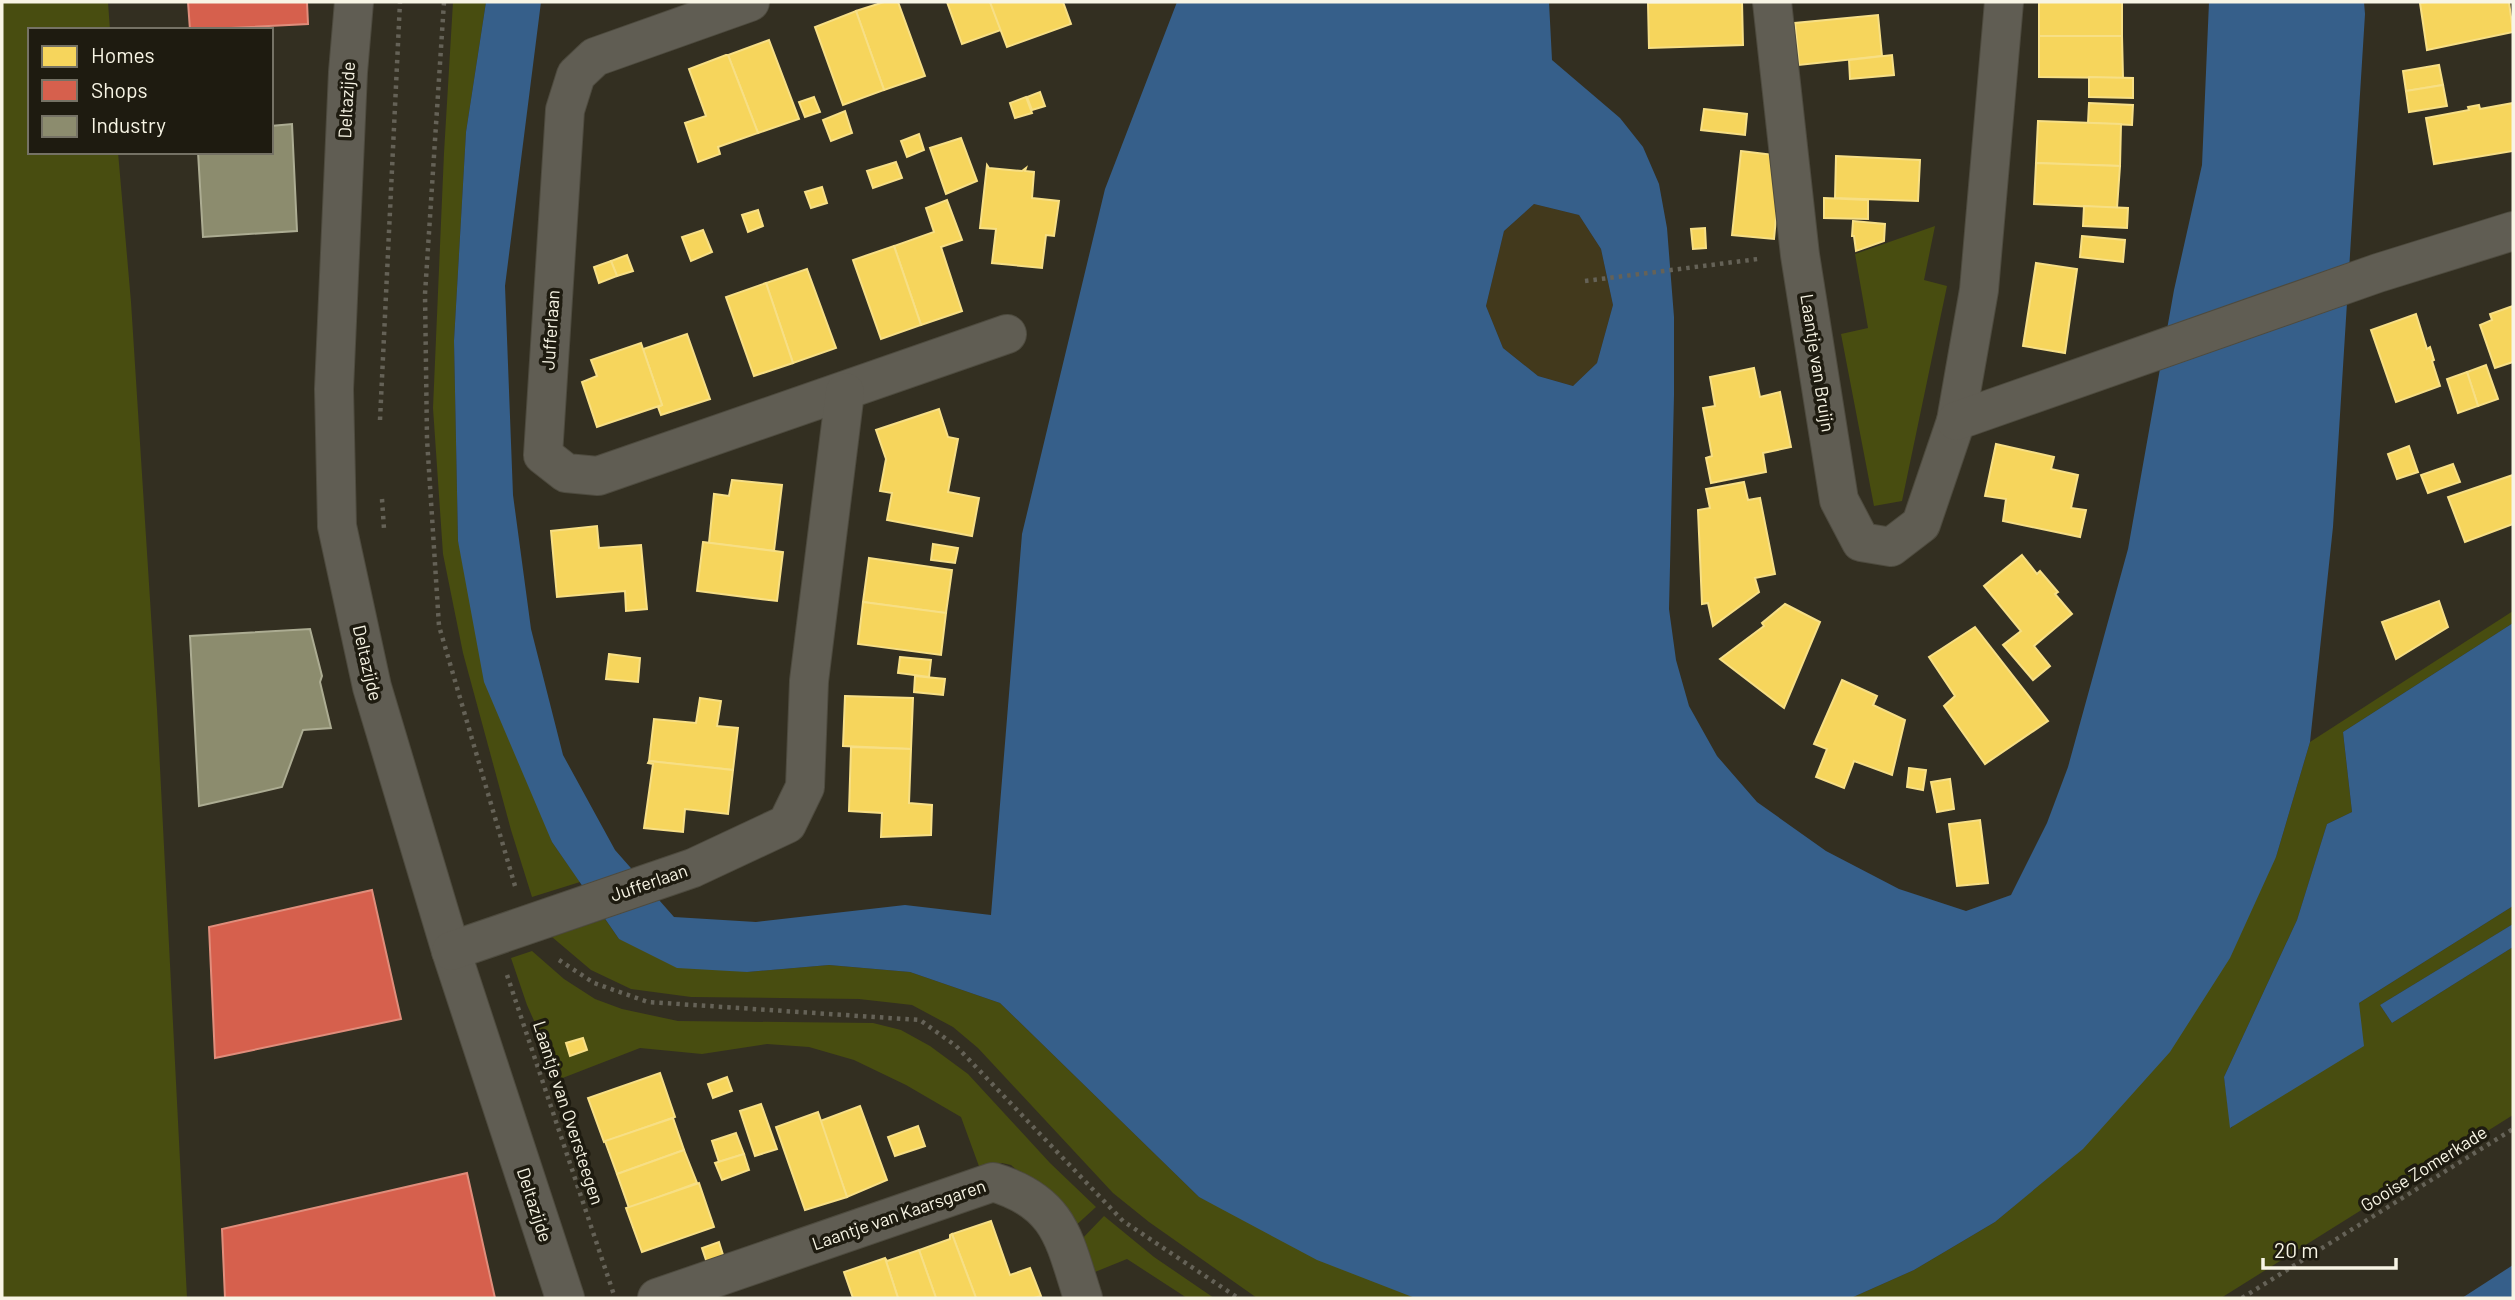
<svg xmlns="http://www.w3.org/2000/svg" width="2515" height="1300" viewBox="0 0 2515 1300" font-family="Barlow,sans-serif">
	<rect width="100%" height="100%" fill="#332f21"/>
	<g fill="#484d10">
		<polygon points="2,2 108,2 110,30 30,30 30,152 118,152 131,302 157,709 187,1298 2,1298"/>
		<polygon points="453,2 486,2 466,132 454,341 458,541 552,842 580,882 532,897 511,830 463,653 443,554 433,408 444,153"/>
		<polygon points="1935,226 1924,280 1947,286 1902,501 1874,506 1841,334 1868,328 1855,254"/>
		<polygon points="2513,611 2513,623 2343,732 2352,812 2327,824 2297,920 2224,1077 2231,1128 2359,1003 2513,906 2513,924 2380,1005 2392,1023 2513,947 2513,1115 2221,1298 1851,1298 1914,1270 1995,1222 2083,1148 2276,857 2310,742"/>
		<polygon points="605,919 619,939 747,972 829,965 910,972 1000,1003 1199,1197 1415,1298 1257,1298 1149,1222 1113,1193 978,1048 953,1027 912,1005 859,999 691,997 631,989 591,970 552,937"/>
		<polygon points="532,951 564,979 595,999 622,1009 678,1021 873,1023 901,1030 930,1046 968,1074 1050,1163 1096,1207 1073,1228 1068,1216 1011,1165 1002,1163 980,1169 961,1117 906,1085 854,1060 809,1047 767,1044 702,1054 640,1048 560,1079 527,1005 511,958"/>
		<polygon points="1104,1216 1154,1257 1214,1298 1187,1298 1127,1259 1090,1274 1080,1241"/>
	</g>
	<polygon fill="#42391c" points="1534,204 1579,215 1601,249 1613,305 1597,363 1573,386 1538,376 1503,348 1486,306 1504,231"/>
	<g fill="#365f8a" fill-rule="evenodd">
		<path d="M 486,2 L 541,2 L 505,286 L 513,495 L 531,629 L 563,755 L 615,850 L 674,917 L 756,922 L 905,905 L 991,915 L 1022,534 L 1105,189 L 1177,2 L 1549,2 L 1552,60 L 1620,118 L 1643,147 L 1659,184 L 1667,228 L 1674,317 L 1674,395 L 1669,609 L 1676,660 L 1689,706 L 1717,756 L 1757,802 L 1826,851 L 1899,889 L 1966,911 L 2011,895 L 2047,823 L 2068,767 L 2128,549 L 2174,290 L 2202,165 L 2209,2 L 2364,2 L 2365,14 L 2333,527 L 2310,742 L 2276,857 L 2230,958 L 2170,1052 L 2083,1149 L 1995,1222 L 1914,1270 L 1851,1298 L 1415,1298 L 1317,1260 L 1199,1197 L 1000,1003 L 910,972 L 829,965 L 747,972 L 677,968 L 619,939 L 552,842 L 484,682 L 458,541 L 454,341 L 466,132 ZM 1534,204 L 1579,215 L 1601,249 L 1613,305 L 1597,363 L 1573,386 L 1538,376 L 1503,348 L 1486,306 L 1504,231 Z"/>
		<polygon points="2513,623 2513,906 2359,1003 2364,1046 2230,1128 2224,1077 2297,920 2327,824 2352,812 2343,732"/>
		<polygon points="2513,924 2513,947 2392,1023 2380,1005"/>
		<polygon points="2513,1265 2513,1298 2462,1298"/>
	</g>
	<g fill="#f6d55c" stroke="#f7df85" stroke-width="2">
		<polygon points="884,2 898,2 925,76 884,90 856,11"/>
		<polygon points="947,2 990,2 1001,30 962,44"/>
		<polygon points="990,2 1063,2 1071,24 1007,47"/>
		<polygon points="1742,2 1743,45 1649,48 1648,3"/>
		<rect x="2039" y="2" width="83" height="34"/>
		<polygon points="2427,2 2509,2 2513,32 2427,50 2420,3"/>
		<polygon points="856,11 884,90 843,105 815,27"/>
		<polygon points="1878,15 1882,56 1799,65 1795,23"/>
		<polygon points="2039,36 2122,36 2123,78 2039,77"/>
		<polygon points="769,40 799,119 758,133 728,55"/>
		<polygon points="726,55 728,55 758,133 718,147 720,154 698,162 685,123 706,116 689,69"/>
		<polygon points="1892,55 1894,75 1850,79 1849,60"/>
		<polygon points="2439,65 2443,85 2406,91 2403,71"/>
		<polygon points="2089,77 2133,78 2133,98 2089,97"/>
		<polygon points="2443,85 2447,106 2409,112 2406,91"/>
		<polygon points="1040,92 1045,106 1032,110 1027,97"/>
		<polygon points="814,97 820,112 805,117 799,102"/>
		<polygon points="1026,97 1032,113 1015,118 1010,103"/>
		<polygon points="2089,103 2133,105 2132,125 2088,123"/>
		<polygon points="2513,103 2513,151 2434,164 2426,118 2469,110 2468,107 2479,105 2480,109"/>
		<polygon points="1704,109 1747,114 1745,135 1701,130"/>
		<polygon points="845,111 852,133 831,141 823,120"/>
		<polygon points="2038,121 2121,124 2120,166 2036,163"/>
		<polygon points="919,134 924,150 907,157 901,141"/>
		<polygon points="961,138 977,181 946,194 930,148"/>
		<polygon points="1741,151 1782,156 1774,239 1732,235"/>
		<polygon points="1836,156 1920,160 1918,201 1835,198"/>
		<polygon points="896,162 902,178 873,188 867,171"/>
		<polygon points="2036,163 2120,166 2117,208 2034,204"/>
		<polygon points="987,165 989,168 1022,171 1026,168 1025,171 1034,172 1032,198 1059,201 1054,236 1046,235 1042,268 992,263 996,229 980,228"/>
		<polygon points="822,187 827,203 811,208 805,192"/>
		<polygon points="1824,198 1868,200 1868,219 1824,218"/>
		<polygon points="947,200 962,240 941,247 962,311 921,325 894,246 934,232 926,208"/>
		<polygon points="2084,206 2128,208 2127,228 2083,226"/>
		<polygon points="758,210 763,226 748,232 742,215"/>
		<polygon points="1853,221 1885,224 1884,241 1856,251 1854,236 1852,236"/>
		<polygon points="1705,228 1706,248 1693,249 1691,229"/>
		<polygon points="703,230 712,252 691,261 682,237"/>
		<polygon points="2082,236 2125,240 2123,262 2080,257"/>
		<polygon points="894,246 921,325 881,339 853,260"/>
		<polygon points="627,255 633,271 617,276 611,261"/>
		<polygon points="611,261 617,276 599,283 594,267"/>
		<polygon points="2036,263 2077,269 2065,353 2023,346"/>
		<polygon points="807,269 836,348 793,363 766,283"/>
		<polygon points="766,283 793,363 754,376 726,297"/>
		<polygon points="2513,306 2513,362 2495,368 2480,325 2492,320 2490,314"/>
		<polygon points="2416,314 2427,349 2430,347 2434,360 2432,361 2440,386 2396,402 2371,330"/>
		<polygon points="687,334 710,399 661,415 658,407 662,405 643,349"/>
		<polygon points="641,343 662,405 597,427 582,382 597,376 591,360"/>
		<polygon points="2486,365 2498,399 2478,406 2467,372"/>
		<polygon points="1754,368 1760,397 1780,392 1791,447 1763,453 1766,472 1711,483 1706,458 1712,456 1703,408 1715,406 1710,377"/>
		<polygon points="2467,372 2478,406 2458,413 2447,379"/>
		<polygon points="939,409 948,437 958,439 948,492 979,498 972,536 887,520 892,493 880,491 886,459 876,430"/>
		<polygon points="1996,444 2054,457 2051,469 2078,475 2071,508 2086,510 2080,537 2003,521 2006,499 1985,496"/>
		<polygon points="2409,446 2418,472 2397,479 2388,454"/>
		<polygon points="2453,464 2460,482 2428,493 2421,475"/>
		<polygon points="2513,475 2513,524 2465,542 2448,497"/>
		<polygon points="732,480 782,485 774,551 709,543 714,494 729,496"/>
		<polygon points="1744,482 1748,500 1760,498 1775,574 1755,578 1759,592 1713,626 1708,603 1702,604 1698,510 1710,508 1706,489"/>
		<polygon points="597,526 599,548 641,545 647,609 626,611 625,591 557,597 551,531"/>
		<polygon points="703,542 783,552 777,601 697,591"/>
		<polygon points="933,544 958,548 955,563 931,560"/>
		<polygon points="2022,555 2037,574 2040,571 2058,592 2055,594 2072,614 2034,646 2050,666 2033,680 2003,645 2021,631 1984,586"/>
		<polygon points="869,558 952,570 946,613 863,602"/>
		<polygon points="2439,601 2448,627 2396,659 2382,622"/>
		<polygon points="863,602 946,613 941,655 858,644"/>
		<polygon points="1785,604 1820,622 1784,708 1720,659 1764,626 1762,623"/>
		<polygon points="1975,627 2048,721 1985,764 1944,706 1955,696 1929,657"/>
		<polygon points="609,654 640,658 638,682 606,679"/>
		<polygon points="900,657 931,660 929,677 898,673"/>
		<polygon points="915,676 945,679 943,695 914,692"/>
		<polygon points="1842,680 1877,696 1873,705 1905,720 1892,775 1854,761 1844,788 1816,777 1827,749 1814,744"/>
		<polygon points="845,696 913,698 911,749 843,746"/>
		<polygon points="700,698 721,701 717,726 738,728 733,770 649,761 654,719 696,723"/>
		<polygon points="851,747 911,749 909,803 932,805 931,835 881,837 882,813 849,811"/>
		<polygon points="649,761 733,770 728,814 685,809 683,832 644,828 653,764 648,763"/>
		<polygon points="1909,768 1926,770 1923,790 1907,787"/>
		<polygon points="1950,779 1954,809 1937,812 1931,782"/>
		<polygon points="1980,820 1988,883 1957,886 1949,824"/>
		<polygon points="583,1038 587,1050 570,1056 566,1043"/>
		<polygon points="660,1073 675,1117 604,1142 588,1098"/>
		<polygon points="727,1077 732,1091 713,1098 708,1084"/>
		<polygon points="761,1104 777,1149 755,1156 740,1111"/>
		<polygon points="860,1106 887,1180 847,1197 820,1121"/>
		<polygon points="818,1112 847,1197 805,1210 776,1127"/>
		<polygon points="673,1118 684,1150 617,1174 605,1141"/>
		<polygon points="918,1126 925,1146 895,1156 888,1137"/>
		<polygon points="736,1133 744,1154 719,1162 712,1141"/>
		<polygon points="684,1150 697,1183 629,1208 617,1174"/>
		<polygon points="744,1154 749,1170 722,1180 715,1163"/>
		<polygon points="699,1183 714,1227 642,1252 626,1208"/>
		<polygon points="991,1221 1010,1275 1030,1268 1041,1296 1034,1298 976,1298 952,1234"/>
		<polygon points="952,1234 976,1298 936,1298 919,1250 950,1239 950,1235"/>
		<polygon points="719,1242 724,1258 707,1263 702,1248"/>
		<polygon points="919,1250 936,1298 898,1298 885,1258 887,1261"/>
		<polygon points="885,1258 898,1298 853,1298 844,1272"/>
	</g>
	<g fill="#d6604d" stroke="#e08d7b" stroke-width="2">
		<polygon points="188,2 307,2 308,24 190,30"/>
		<polygon points="372,890 401,1019 215,1058 209,927"/>
		<polygon points="467,1173 495,1298 225,1298 222,1229"/>
	</g>
	<g fill="#8c8c6e" stroke="#acac92" stroke-width="2">
		<polygon points="292,124 297,231 203,237 198,152 271,152 271,126"/>
		<polygon points="310,629 322,676 320,682 331,728 303,730 282,787 199,806 190,636"/>
	</g>
	<g fill="none" stroke-linecap="round" stroke-linejoin="round">
		<defs>
			<g id="minor">
				<polyline points="354,2 348,72 334,389 337,526 372,687 451,951 565,1298"/>
				<polyline points="750,2 595,57 576,75 565,110 543,455 566,473 598,476 1007,334"/>
				<polyline points="1772,2 1800,255 1839,500 1861,542 1891,547 1921,524 1956,421 1979,290 2004,2"/>
				<polyline points="1956,421 2378,273 2513,231"/>
				<polyline points="451,951 693,868 787,824 805,787 809,681 845,392"/>
				<path d="M 657,1298 L 993,1182 C 1060,1202 1064,1239 1083,1298"/>
			</g>
		</defs>
		<use href="#minor" stroke="#4e4b3f" stroke-width="40"/>
		<g stroke="#656257" stroke-width="4.5" stroke-dasharray="3.5 5" stroke-linecap="butt">
			<polyline points="444,2 425,294 427,439 439,626 515,886"/>
			<polyline points="1585,281 1758,259"/>
			<polyline points="380,420 400,2"/>
			<polyline points="382,499 384,529"/>
			<polyline points="559,960 594,983 648,1002 920,1020 956,1046 1123,1221 1238,1298"/>
			<polyline points="507,975 614,1295"/>
			<polyline points="2242,1298 2513,1129"/>
		</g>
		<use href="#minor" stroke="#605d53" stroke-width="38"/>
	</g>
	<g text-anchor="middle" stroke-width="7" stroke-linejoin="round" paint-order="stroke">
		<g font-size="18" fill="#f8f5e5" stroke="#1e1b10">
			<text transform="translate(347 100) rotate(-87)" y="6">Deltazijde</text>
			<text transform="translate(551 330) rotate(-86)" y="6">Jufferlaan</text>
			<text transform="translate(1817 363) rotate(81)" y="6">Laantje van Bruijn</text>
			<text transform="translate(367 663) rotate(77)" y="6">Deltazijde</text>
			<text transform="translate(649 883) rotate(-19)" y="6">Jufferlaan</text>
			<text transform="translate(568 1113) rotate(72)" y="6">Laantje van Oversteegen</text>
			<text transform="translate(2424 1169) rotate(-32)" y="6">Gooise Zomerkade</text>
			<text transform="translate(534 1205) rotate(72)" y="6">Deltazijde</text>
			<text transform="translate(899 1215) rotate(-19)" y="6">Laantje van Kaarsgaren</text>
		</g>
	</g>
	<rect width="2515" height="1300" fill="none" stroke="#f8f5e5" stroke-width="7"/>
	<rect x="28" y="28" width="245" height="126" fill="#1e1b10" stroke="#757265" stroke-width="2"/>
	<rect x="42" y="46" width="35" height="21" fill="#f6d55c" stroke="#757265" stroke-width="2"/>
	<text x="91" y="63" font-size="21" fill="#f8f5e5">Homes</text>
	<rect x="42" y="80" width="35" height="21" fill="#d6604d" stroke="#757265" stroke-width="2"/>
	<text x="91" y="98" font-size="21" fill="#f8f5e5">Shops</text>
	<rect x="42" y="116" width="35" height="21" fill="#8c8c6e" stroke="#757265" stroke-width="2"/>
	<text x="91" y="133" font-size="21" fill="#f8f5e5">Industry</text>
	<path d="M2263 1258v10h133v-10" fill="none" stroke="#f8f5e5" stroke-width="3.5"/>
	<text x="2274" y="1258" font-size="21" fill="#f8f5e5" stroke="#1e1b10" stroke-width="5" paint-order="stroke">20 m</text>
</svg>
